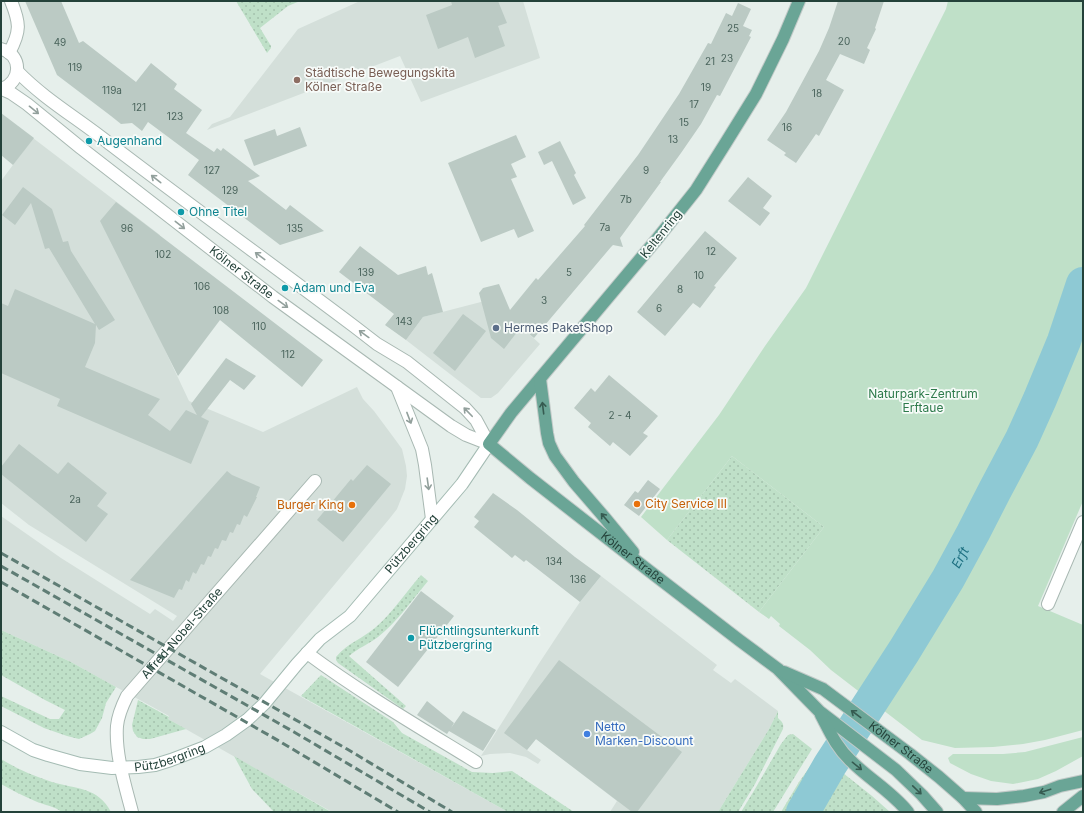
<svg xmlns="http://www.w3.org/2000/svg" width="1084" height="813" viewBox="0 0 1084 813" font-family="Inter,sans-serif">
	<defs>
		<pattern id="grass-dots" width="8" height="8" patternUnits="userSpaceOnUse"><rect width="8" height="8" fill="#bfe0c8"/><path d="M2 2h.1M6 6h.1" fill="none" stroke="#a4c1ad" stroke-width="1.8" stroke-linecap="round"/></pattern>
	</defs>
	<rect width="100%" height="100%" fill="#e6efeb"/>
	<g fill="#d4dfda">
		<polygon points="360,1 523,1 540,58 421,102 400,56 207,130 212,124 230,117 298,29"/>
		<polygon points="33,138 160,235 145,256 156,331 189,401 263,432 357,387 363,399 374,411 397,442 402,449 406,466 407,476 405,489 397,509 390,518 260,674 508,812 332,812 168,719 169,716 96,676 71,662 1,630 1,516 61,558 150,614 155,609 173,621 177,616 29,525 1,503 1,181"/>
		<polygon points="504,296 507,314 540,344 498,393 491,398 481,398 406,340 423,317"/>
		<polygon points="601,576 717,665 713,670 731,683 735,679 778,711 769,729 718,812 610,812 617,801 536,739 527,750 541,760 538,764 526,757 510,753 490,754 481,756 538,665 565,624 580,602"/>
	</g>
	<g fill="url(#grass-dots)">
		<polygon points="236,1 300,1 288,6 260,28 271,46 271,48 267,53"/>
		<polygon points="732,456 824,527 759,612 667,540"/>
		<path d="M 421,575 L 428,581 C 413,599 397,622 378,637 C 369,644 358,648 349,656 L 406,706 L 403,709 L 338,663 L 336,660 L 336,657 C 347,643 364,638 376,627 C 393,612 406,592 421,575 Z"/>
		<polygon points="1,630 71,662 116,687 106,703 102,718 95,731 90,734 79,739 67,736 44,728 1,706 1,696 50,719 59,719 65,710 45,700 1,675"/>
		<polygon points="321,675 393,722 402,733 472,772 493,773 512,771 574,812 508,812 301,696"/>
		<polygon points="138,700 169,717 168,719 186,729 150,739 143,739 137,737 133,731 132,725"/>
		<path d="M 778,711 L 778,718 C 782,722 784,723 783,729 L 755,784 L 738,812 L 718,812 L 769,729 Z"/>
		<polygon points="793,734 812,749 773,812 741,812 755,789 781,744 788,735"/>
		<polygon points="819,754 872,796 890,812 781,812 799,782"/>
		<polygon points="234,756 331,812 274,812 252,789"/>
		<path d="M 1,759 C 17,769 34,776 52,782 C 76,789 98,787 111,812 L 105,812 L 104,811 L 102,812 L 62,812 C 54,806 44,805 35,801 C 23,796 12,790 1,784 Z"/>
	</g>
	<g fill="#bfe0c8">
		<polygon points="948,1 1083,1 1083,501 1038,606 1083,625 1083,730 1045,740 1023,744 993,747 955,748 922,740 831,670 810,650 779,626 780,624 771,616 769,619 759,612 824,527 732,456 667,540 641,517 719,415 765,346 806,288 946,9"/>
		<polygon points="1083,737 1083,756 1056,771 1038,779 1013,784 991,781 971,774 950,763 948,758 953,754 1003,754 1025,752"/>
	</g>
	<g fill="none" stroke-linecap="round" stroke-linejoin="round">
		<path stroke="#8ec9d4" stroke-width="34" id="s1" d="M 803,812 L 830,765 L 904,651 L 948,579 L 973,533 L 995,490 L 1022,439 L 1040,399 L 1064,341 L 1083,284"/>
	</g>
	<g fill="#bbcac4">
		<polygon points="25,1 61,1 79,43 83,41 136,82 151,63 177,84 174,89 202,110 186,133 214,152 217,148 221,151 223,148 260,176 248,181 286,210 290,205 324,231 280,245 188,175 199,160 148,122 142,131 132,123 121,124 111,116 57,75"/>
		<polygon points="451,1 498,1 507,23 498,26 505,46 475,58 468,37 438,49 426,15 452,5"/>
		<polygon points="838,1 884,1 875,28 876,29 867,48 870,50 864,64 840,54 826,80 844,90 819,136 816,134 796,163 784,155 786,153 767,140 786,112 819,51 829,28"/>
		<polygon points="738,3 751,9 743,26 752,30 749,36 751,37 720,96 717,95 701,124 681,153 660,182 661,182 620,238 623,247 613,245 611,247 534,338 521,327 504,349 491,338 479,293 483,288 499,284 510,310 536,278 538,280 585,226 584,225 638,155 679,94 708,43 711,44 726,13 732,16"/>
		<polygon points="1,113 34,138 13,165 1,155"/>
		<polygon points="300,127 307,146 254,166 244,140 275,129 277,136"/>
		<polygon points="516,135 526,157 511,164 517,177 511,179 534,231 518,238 514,229 481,242 448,163"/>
		<polygon points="560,141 576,173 574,175 586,198 573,205 552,161 544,165 538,152"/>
		<polygon points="748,177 772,196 763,208 770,213 760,226 728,201"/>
		<polygon points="23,187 52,209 63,242 68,241 71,251 115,320 99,330 96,325 95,343 85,367 160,399 148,415 170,431 186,410 197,415 191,404 226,358 256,376 244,390 230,380 201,417 209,421 191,464 57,406 60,399 1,373 1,303 8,306 15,289 95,324 49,248 45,249 31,203 15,225 2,215"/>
		<polygon points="116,202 323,360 302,387 220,320 178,376 100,221"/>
		<polygon points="705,231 737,258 714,286 716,287 700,308 693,303 665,336 637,312"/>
		<polygon points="360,246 398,275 426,266 428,275 432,273 443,312 423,317 406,340 385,325 394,314 339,272"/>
		<polygon points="463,314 486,331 455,371 433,353"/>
		<polygon points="609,375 658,416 643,433 648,436 630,456 613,442 610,446 588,427 591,423 574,408 591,388 595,392"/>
		<polygon points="19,444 58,474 68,462 107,493 97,506 108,514 86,542 1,474 1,467"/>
		<polygon points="367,465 391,484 343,542 317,520 351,479 353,481"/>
		<polygon points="227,471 232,475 260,487 256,497 257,497 247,517 244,515 240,525 237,524 233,533 230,532 226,541 222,540 218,549 215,548 211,557 208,556 204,565 201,564 196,574 193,572 189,582 186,580 182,590 179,589 174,598 130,580"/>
		<polygon points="648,480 660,489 639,516 624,505 635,491 638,493"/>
		<polygon points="493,493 517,510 575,557 601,576 580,602 526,560 524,562 515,555 512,558 474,527 479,521 474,517"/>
		<polygon points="421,591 454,616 398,687 366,662"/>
		<polygon points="559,660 682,752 637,812 632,812 536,739 527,750 504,733"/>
		<polygon points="427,701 454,723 451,728 463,711 496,730 483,751 449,731 447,734 417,715"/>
	</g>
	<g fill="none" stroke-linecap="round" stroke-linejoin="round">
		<defs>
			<g id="minor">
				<path d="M 9,53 C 21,31 20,23 11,1"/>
				<polyline points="1048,604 1083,522"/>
				<path d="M 307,653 C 361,693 419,727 476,762"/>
				<path id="s2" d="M 132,812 C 125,785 115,754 117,726 C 118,715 122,706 127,696 L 315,481"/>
			</g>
			<g id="tertiary">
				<path d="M 1,49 C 23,54 22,83 1,89"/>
				<path d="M 17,71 C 45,100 79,119 110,144 C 191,206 274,266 355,327 L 377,344 L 407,362 L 465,408 L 476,420 L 489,444"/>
				<path id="s3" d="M 2,89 L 11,93 L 27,104 L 81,148 L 273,297 L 451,426 L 466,435 L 489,444"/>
				<polyline points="397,387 422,449 425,465 432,519"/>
			</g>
			<g id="secondary">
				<path id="s4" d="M 1,732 L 33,750 L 48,755 L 80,764 L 112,768 L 138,767 L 155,765 L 171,760 L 205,747 L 226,735 L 247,720 L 264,704 L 297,664 L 320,639 L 350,616 L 462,484 L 489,444"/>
			</g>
			<g id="primary">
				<path id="s5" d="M 799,1 L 783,39 L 756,94 L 725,144 L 696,190 L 657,239 L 511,413 L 489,444 L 530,478 L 648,570 L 739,640 L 778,669 L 819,711 L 896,770 L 922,795 L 937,812"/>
				<polyline points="540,379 547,433 549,443 555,456 574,482 605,518 633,552"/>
				<path id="s6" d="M 784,672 L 823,689 L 910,754 L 939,777 L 963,798 L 976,812"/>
				<path d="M 821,715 C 830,732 836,747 851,761 C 869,779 892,792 908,812"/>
				<polyline points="963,798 997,799 1024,796 1044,792 1060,786 1083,781"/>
				<polyline points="1063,812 1083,796"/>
			</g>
		</defs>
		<use href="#minor" stroke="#a8b8b2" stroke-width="14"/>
		<use href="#tertiary" stroke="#a8b8b2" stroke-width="14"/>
		<use href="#secondary" stroke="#a4bbb3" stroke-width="14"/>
		<use href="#primary" stroke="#c2cac8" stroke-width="14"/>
		<use href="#minor" stroke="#fff" stroke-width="12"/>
		<use href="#tertiary" stroke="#fff" stroke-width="12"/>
		<use href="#secondary" stroke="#fff" stroke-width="12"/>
		<use href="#primary" stroke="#6aa596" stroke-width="12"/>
		<g stroke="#5f7d75" stroke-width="3" stroke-dasharray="8 4" stroke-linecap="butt">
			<polyline points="1,553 347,749 452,812"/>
			<polyline points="1,566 294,732 430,812"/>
			<polyline points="1,582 279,741 398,812"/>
		</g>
	</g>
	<defs><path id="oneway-shaft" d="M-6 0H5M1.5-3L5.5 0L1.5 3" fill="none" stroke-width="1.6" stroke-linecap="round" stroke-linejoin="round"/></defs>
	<g stroke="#92a09c">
		<use href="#oneway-shaft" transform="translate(34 110) rotate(39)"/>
		<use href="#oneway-shaft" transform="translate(156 179) rotate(-142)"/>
		<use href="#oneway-shaft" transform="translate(180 225) rotate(38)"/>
		<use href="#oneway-shaft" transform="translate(260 256) rotate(-143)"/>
		<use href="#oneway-shaft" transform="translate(283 304) rotate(36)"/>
		<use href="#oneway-shaft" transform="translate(364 334) rotate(-144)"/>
		<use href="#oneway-shaft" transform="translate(468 412) rotate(-134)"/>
		<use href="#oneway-shaft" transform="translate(409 418) rotate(69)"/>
		<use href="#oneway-shaft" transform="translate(428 484) rotate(82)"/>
	</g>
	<g stroke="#365b51">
		<use href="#oneway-shaft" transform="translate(543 408) rotate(-97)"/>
		<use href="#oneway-shaft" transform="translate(605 518) rotate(-130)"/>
		<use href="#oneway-shaft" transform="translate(856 714) rotate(-143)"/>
		<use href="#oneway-shaft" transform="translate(857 766) rotate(39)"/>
		<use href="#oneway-shaft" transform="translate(917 790) rotate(44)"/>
		<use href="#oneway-shaft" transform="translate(1045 791) rotate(162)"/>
	</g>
	<circle fill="#8d6e63" stroke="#f7fbf9" stroke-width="1.5" cx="297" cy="80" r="4"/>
	<g fill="#0f9aa8" stroke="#f7fbf9" stroke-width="1.5">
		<circle cx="89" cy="141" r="4"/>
		<circle cx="181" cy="212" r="4"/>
		<circle cx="285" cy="288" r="4"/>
		<circle cx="411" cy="638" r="4"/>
	</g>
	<circle fill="#5c6f8a" stroke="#f7fbf9" stroke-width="1.5" cx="496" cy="328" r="4"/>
	<g fill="#e8710a" stroke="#f7fbf9" stroke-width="1.5">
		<circle cx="637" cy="504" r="4"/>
		<circle cx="352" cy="505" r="4"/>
	</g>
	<circle fill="#3f7fe0" stroke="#f7fbf9" stroke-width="1.5" cx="587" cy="734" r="4"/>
	<g text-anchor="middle" stroke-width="3.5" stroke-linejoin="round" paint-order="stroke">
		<g font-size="10" fill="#4a645c">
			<text x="733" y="32">25</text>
			<text x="844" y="45">20</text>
			<text x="60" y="46">49</text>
			<text x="727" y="62">23</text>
			<text x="710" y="65">21</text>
			<text x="75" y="71">119</text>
			<text x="706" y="91">19</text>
			<text x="112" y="94">119a</text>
			<text x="817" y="97">18</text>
			<text x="694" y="108">17</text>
			<text x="139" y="111">121</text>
			<text x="175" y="120">123</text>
			<text x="684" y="126">15</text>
			<text x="787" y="131">16</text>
			<text x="673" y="143">13</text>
			<text x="212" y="174">127</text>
			<text x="646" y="174">9</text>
			<text x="230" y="194">129</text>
			<text x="626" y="203">7b</text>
			<text x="605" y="231">7a</text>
			<text x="127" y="232">96</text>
			<text x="295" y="232">135</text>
			<text x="711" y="255">12</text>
			<text x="163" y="258">102</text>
			<text x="366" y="276">139</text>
			<text x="569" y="276">5</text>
			<text x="699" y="279">10</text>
			<text x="202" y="290">106</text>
			<text x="680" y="293">8</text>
			<text x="544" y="304">3</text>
			<text x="659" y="312">6</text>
			<text x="221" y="314">108</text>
			<text x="404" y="325">143</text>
			<text x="259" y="330">110</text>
			<text x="288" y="358">112</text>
			<text x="620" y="419">2 - 4</text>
			<text x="75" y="503">2a</text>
			<text x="554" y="565">134</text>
			<text x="578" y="583">136</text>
		</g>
		<g font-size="12" fill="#785e54" stroke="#f7fbf9" text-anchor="start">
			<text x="305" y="77">Städtische Bewegungskita<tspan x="305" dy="14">Kölner Straße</tspan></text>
		</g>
		<g font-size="12" fill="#0d838f" stroke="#f7fbf9" text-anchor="start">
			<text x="97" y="145">Augenhand</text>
			<text x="189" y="216">Ohne Titel</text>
			<text x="293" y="292">Adam und Eva</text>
			<text x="419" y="635">Flüchtlingsunterkunft<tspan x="419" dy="14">Pützbergring</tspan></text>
		</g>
		<g font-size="12" fill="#24423a" stroke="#f7fbf9">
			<text transform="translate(661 234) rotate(-51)" y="4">Keltenring</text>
			<text dy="4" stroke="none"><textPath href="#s3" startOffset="302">Kölner Straße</textPath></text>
			<text dy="4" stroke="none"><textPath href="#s4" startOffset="506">Pützbergring</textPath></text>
			<text dy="4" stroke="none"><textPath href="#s5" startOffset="727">Kölner Straße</textPath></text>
			<text dy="4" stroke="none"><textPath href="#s2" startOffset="203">Alfred-Nobel-Straße</textPath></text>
			<text dy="4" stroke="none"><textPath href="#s6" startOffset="140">Kölner Straße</textPath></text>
			<text dy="4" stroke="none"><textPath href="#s4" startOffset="177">Pützbergring</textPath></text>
		</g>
		<g font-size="12" fill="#4e5e75" stroke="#f7fbf9" text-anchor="start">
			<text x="504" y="332">Hermes PaketShop</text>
		</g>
		<g font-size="12" fill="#2d7a4b" stroke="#f7fbf9">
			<text x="923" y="398">Naturpark-Zentrum<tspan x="923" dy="14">Erftaue</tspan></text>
		</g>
		<g font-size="12" fill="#c56008" stroke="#f7fbf9" text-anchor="start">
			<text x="645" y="508">City Service III</text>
			<text x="344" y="509" text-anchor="end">Burger King</text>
		</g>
		<g font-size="12" fill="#366cbe" stroke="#f7fbf9" text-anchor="start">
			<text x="595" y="731">Netto<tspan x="595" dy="14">Marken-Discount</tspan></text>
		</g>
		<g font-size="13" font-style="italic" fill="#1c6f80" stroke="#f7fbf9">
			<text dy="5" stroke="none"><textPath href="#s1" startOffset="299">Erft</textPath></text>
		</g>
	</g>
	<rect width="1084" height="813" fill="none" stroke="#24423a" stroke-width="4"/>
</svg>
